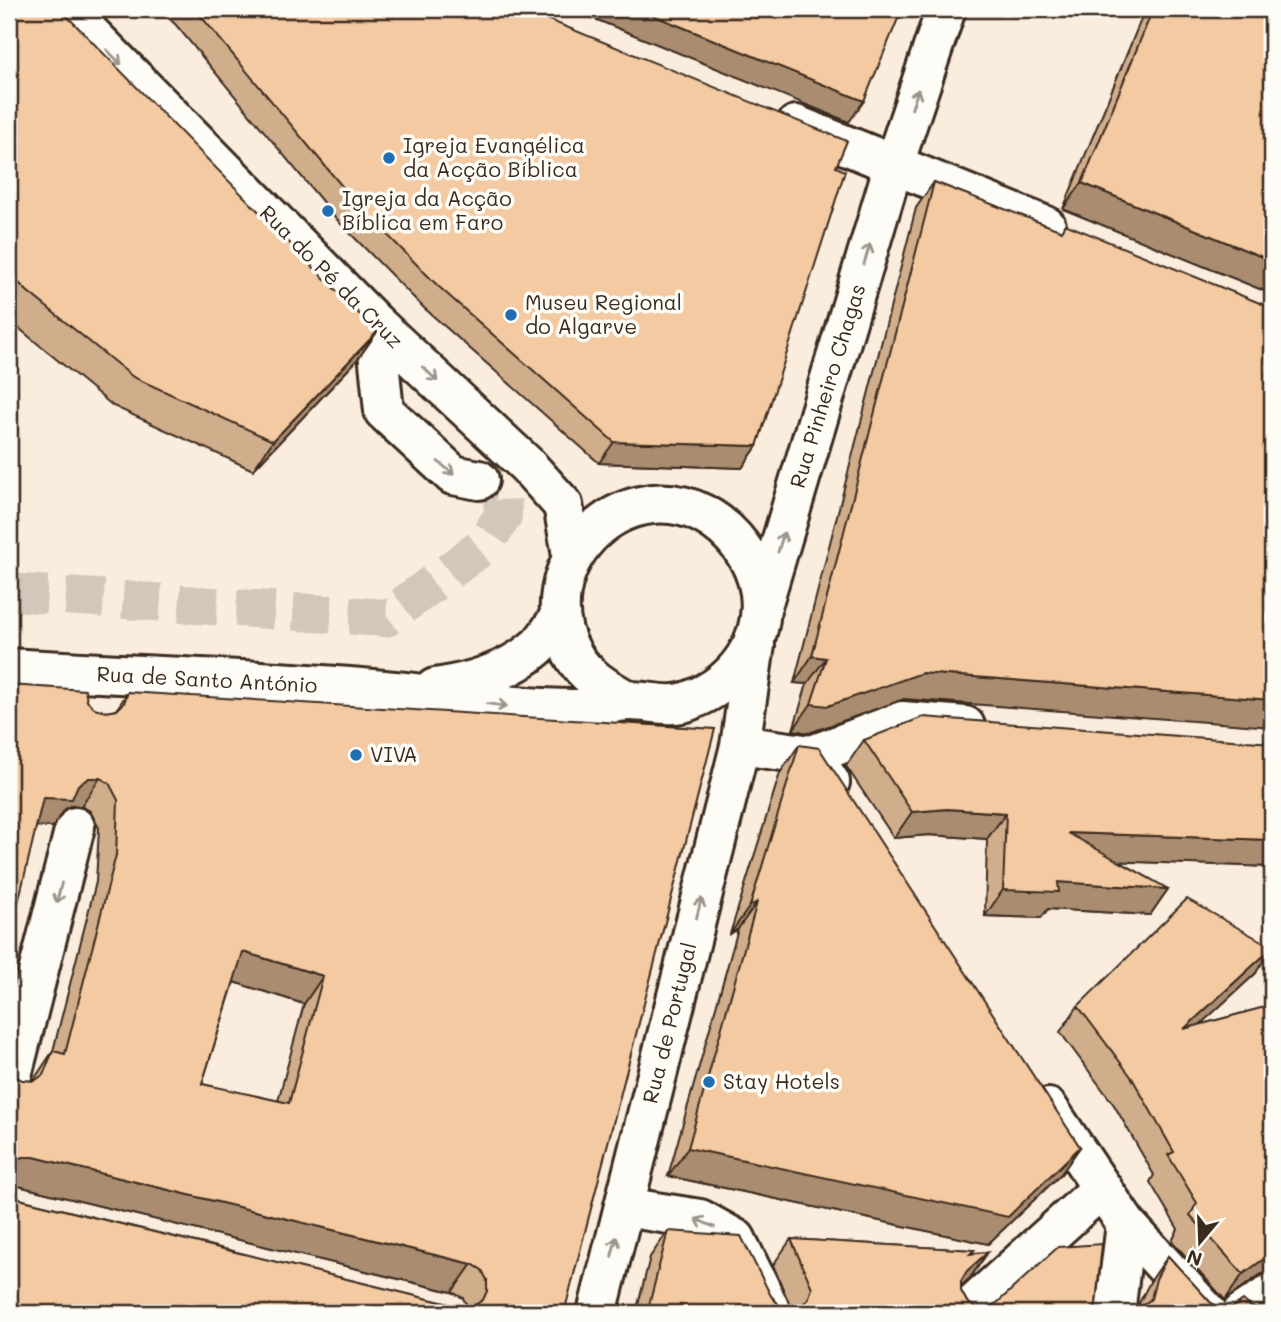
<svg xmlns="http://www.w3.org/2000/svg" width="1281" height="1322" viewBox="0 0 1281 1322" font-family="Mali,sans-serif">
	<rect width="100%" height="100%" fill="#faedde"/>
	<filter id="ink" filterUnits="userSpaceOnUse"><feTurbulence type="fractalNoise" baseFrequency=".0143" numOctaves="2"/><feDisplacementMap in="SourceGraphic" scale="14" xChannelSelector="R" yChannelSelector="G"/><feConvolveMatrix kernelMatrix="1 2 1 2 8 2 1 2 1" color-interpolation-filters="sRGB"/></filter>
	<g filter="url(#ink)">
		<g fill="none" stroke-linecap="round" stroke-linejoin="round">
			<polyline stroke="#d4c6b8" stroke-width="38" stroke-dasharray="38 19" stroke-linecap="butt" points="9,592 386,618 482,547 503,516 502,484 479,480"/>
			<defs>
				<g id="minor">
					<polyline points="66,9 375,323 527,465 563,505 572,555"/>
					<polyline points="1252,9 1272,15"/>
					<polyline points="796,125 1046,226"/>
					<polyline points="375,323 384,411 453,475 479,480"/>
					<polyline points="762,606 894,164 946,9"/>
					<path d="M 9,668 C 140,676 273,679 405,692 C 464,698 520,710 580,709 C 597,709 613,701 630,701 C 652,701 670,709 691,700 C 736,683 766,641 760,593 C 755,559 733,530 703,514 C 619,471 526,570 572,653 C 584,676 607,689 629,701"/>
					<path d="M 435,688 C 470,683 509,672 537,647 C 546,639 553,626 560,616"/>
					<polyline points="754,747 812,755 830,782"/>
					<polyline points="812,755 902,721 965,726"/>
					<polyline points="9,1087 75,827"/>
					<polyline points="1048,1108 1126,1224 1208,1313"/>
					<polyline points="624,1207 700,1219 736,1239 772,1313"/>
					<polyline points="597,1313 740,746 755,645"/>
					<polyline points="964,1313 1102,1188"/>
					<polyline points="1115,1313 1126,1224"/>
					<polyline points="1242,1313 1272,1293"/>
				</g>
			</defs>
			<use href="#minor" stroke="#3b2a1e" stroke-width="44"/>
			<use href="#minor" stroke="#fdfcf7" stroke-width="38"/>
		</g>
		<g fill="#d1ae8b" stroke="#3b2a1e" stroke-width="2" fill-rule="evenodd">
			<polygon points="9,9 377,332 357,360 253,470 113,406 9,320"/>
			<polygon points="159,9 522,9 836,167 757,446 742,468 599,463 423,307 340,223 176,25"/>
			<polygon points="1147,9 1228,9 1253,15 1257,9 1272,9 1272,294 1063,209 1142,17"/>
			<polygon points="934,182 1061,231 1065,224 904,699 809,733 793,730 807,684 794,683 916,208"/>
			<path d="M 9,685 L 87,701 L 94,708 L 106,712 L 116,710 L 128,692 L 564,1313 L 9,1313 L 13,1194 L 23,1200 L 461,1307 L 467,1306 L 463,1298 L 452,1292 L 14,1185 L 13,1075 L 22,1080 L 33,1081 L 53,1051 L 96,882 L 99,828 L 90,811 L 81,806 L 70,806 L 65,809 L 53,827 ZM 234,982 L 304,1004 L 278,1101 L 202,1084 Z"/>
			<polygon points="864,740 1272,867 1119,861 1168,889 1150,915 1048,909 1041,918 985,916 987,839 929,835 894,838 846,766"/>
			<polygon points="799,745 1080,1147 1061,1174 988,1244 668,1176 738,929 730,934 780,773"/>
			<polygon points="1255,974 1199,1025 1272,1005 1272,1272 1270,1271 1260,1275 1225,1300 1172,1241 1178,1229 1150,1182 1154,1175 1114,1105 1060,1032 1078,1006"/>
			<polygon points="668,1231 771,1296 779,1305 789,1309 791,1308 773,1265 791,1239 974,1250 971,1253 988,1252 970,1278 961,1286 961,1291 967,1302 976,1308 1095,1313 636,1313 650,1257"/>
			<polygon points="1168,1256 1210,1302 1220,1308 1251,1307 1272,1313 1136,1313 1138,1305 1150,1282"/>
		</g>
		<g fill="#aa8d71" stroke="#3b2a1e" stroke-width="2">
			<polygon points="570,9 638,9 864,101 849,122"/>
			<polygon points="1082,183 1272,261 1272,294 1063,209"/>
			<polygon points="377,332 357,360 253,470 273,441"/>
			<polygon points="614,442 757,446 742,468 599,463"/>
			<polygon points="812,656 826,658 807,684 794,683"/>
			<polygon points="922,673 1272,700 1272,727 904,699 809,733 793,730 811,704"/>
			<polygon points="89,778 100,778 81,806 70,806 65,809 53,827 24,826 43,798 78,785"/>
			<polygon points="947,809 1006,813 987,839 929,835 894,838 912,812"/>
			<polygon points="1068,833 1272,840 1272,867 1050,859"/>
			<polygon points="1058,882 1168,889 1150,915 1048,909 1041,918 985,916 1003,890"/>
			<polygon points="757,902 738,929 730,934 750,906"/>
			<polygon points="1272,948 1255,974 1166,1056 1184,1029"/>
			<polygon points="243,952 323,976 304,1004 224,979"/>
			<polygon points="1080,1147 1061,1174 988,1244 668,1176 688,1148"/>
			<polygon points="23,1157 34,1157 472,1264 452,1292 14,1185 9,1185 9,1169 13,1163"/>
			<polygon points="988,1252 970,1278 949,1297 967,1271"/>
			<polygon points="1272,1253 1272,1272 1270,1271 1260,1275 1225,1300 1243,1274"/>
		</g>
		<g fill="#f3caa2" stroke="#3b2a1e" stroke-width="2" fill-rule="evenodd">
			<polygon points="9,9 60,9 377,332 273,441 133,377 27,291 9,273"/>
			<polygon points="195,9 522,9 847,141 836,167 845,171 757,446 614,442 438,286 355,202"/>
			<polygon points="638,9 902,9 864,101"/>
			<polygon points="1153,9 1228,9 1258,17 1260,9 1272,9 1272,261 1082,183"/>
			<polygon points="934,182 1062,231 1065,224 1272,308 1272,700 922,673 828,706 811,704 826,658 812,656"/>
			<path d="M 9,685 L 85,690 L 87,701 L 94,708 L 106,712 L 117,710 L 124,703 L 128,692 L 715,729 L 564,1313 L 9,1313 L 9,1187 L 13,1194 L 23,1200 L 461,1307 L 473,1306 L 483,1300 L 487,1291 L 487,1280 L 482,1270 L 472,1264 L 34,1157 L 23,1157 L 13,1163 L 9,1171 L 9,1068 L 13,1075 L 22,1080 L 34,1081 L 43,1075 L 53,1051 L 65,1054 L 116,855 L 118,800 L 109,783 L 100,778 L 89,778 L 78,785 L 72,799 L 43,798 L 9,941 ZM 243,952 L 323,976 L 289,1103 L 202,1084 Z"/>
			<polygon points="923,717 1272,743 1272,840 1068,833 1168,889 1058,882 1059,892 1003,890 1006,813 947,809 912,812 864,740"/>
			<polygon points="799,745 819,748 1080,1147 1008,1217 688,1148 757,902 750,906"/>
			<polygon points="1187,899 1272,947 1272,948 1184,1029 1272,1005 1272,1253 1243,1274 1190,1215 1197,1203 1168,1155 1174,1152 1132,1078 1078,1006"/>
			<polygon points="668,1231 741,1236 771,1296 779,1305 789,1309 800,1306 808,1300 812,1288 791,1239 974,1250 970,1254 988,1252 967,1271 961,1281 961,1291 967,1302 976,1308 986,1308 997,1303 1058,1247 1102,1244 1095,1313 647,1313"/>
			<polygon points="1168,1256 1210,1302 1220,1308 1232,1308 1243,1300 1251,1307 1261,1309 1272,1305 1272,1313 1138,1313 1141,1307 1151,1299 1156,1279"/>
		</g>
		<defs><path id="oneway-shaft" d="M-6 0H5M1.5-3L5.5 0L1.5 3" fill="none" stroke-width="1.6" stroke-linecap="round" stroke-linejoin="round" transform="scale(1.75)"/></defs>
		<g stroke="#9c938a">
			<use href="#oneway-shaft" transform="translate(114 57) rotate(45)"/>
			<use href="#oneway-shaft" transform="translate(915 99) rotate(-71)"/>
			<use href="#oneway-shaft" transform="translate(867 254) rotate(-73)"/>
			<use href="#oneway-shaft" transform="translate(430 374) rotate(43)"/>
			<use href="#oneway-shaft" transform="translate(446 468) rotate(39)"/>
			<use href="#oneway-shaft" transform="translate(781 542) rotate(-73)"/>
			<use href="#oneway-shaft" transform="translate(497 705) rotate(8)"/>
			<use href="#oneway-shaft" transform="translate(59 893) rotate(104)"/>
			<use href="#oneway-shaft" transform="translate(699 908) rotate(-76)"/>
			<use href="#oneway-shaft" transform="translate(705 1223) rotate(-156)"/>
			<use href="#oneway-shaft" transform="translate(614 1247) rotate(-76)"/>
		</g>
	</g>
	<g fill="#1f6fb2" stroke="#fdfcf7" stroke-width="2.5">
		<circle cx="389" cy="158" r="7"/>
		<circle cx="328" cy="211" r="7"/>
		<circle cx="511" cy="315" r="7"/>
		<circle cx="356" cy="755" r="7"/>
		<circle cx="709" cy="1082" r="7"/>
	</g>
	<g text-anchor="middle" stroke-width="7" stroke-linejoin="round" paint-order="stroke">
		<g font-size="21" fill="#3b2a1e" stroke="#fdfcf7" text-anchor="start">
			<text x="403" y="153">Igreja Evangélica<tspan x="403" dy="24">da Acção Bíblica</tspan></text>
			<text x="342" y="206">Igreja da Acção<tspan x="342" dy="24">Bíblica em Faro</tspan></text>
			<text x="525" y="310">Museu Regional<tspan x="525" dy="24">do Algarve</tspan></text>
			<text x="370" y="762">VIVA</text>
			<text x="723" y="1089">Stay Hotels</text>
		</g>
		<g font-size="21" fill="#3b2a1e" stroke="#fdfcf7">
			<text transform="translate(331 277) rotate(45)" y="7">Rua do Pé da Cruz</text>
			<text transform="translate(828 386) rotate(-73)" y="7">Rua Pinheiro Chagas</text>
			<text transform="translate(207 680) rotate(3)" y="7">Rua de Santo António</text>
			<text transform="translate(670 1023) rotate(-76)" y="7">Rua de Portugal</text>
		</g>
	</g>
	<rect width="1281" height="1322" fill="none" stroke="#fdfcf7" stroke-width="35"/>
	<rect x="18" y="18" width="1246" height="1287" fill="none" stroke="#3b2a1e" stroke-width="2.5" filter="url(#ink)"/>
	<g transform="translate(1200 1242) rotate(199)" stroke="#fdfcf7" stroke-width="5" paint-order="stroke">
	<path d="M0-5L12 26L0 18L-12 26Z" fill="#3b2a1e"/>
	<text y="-10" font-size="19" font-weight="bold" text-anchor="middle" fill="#3b2a1e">N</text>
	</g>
</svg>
